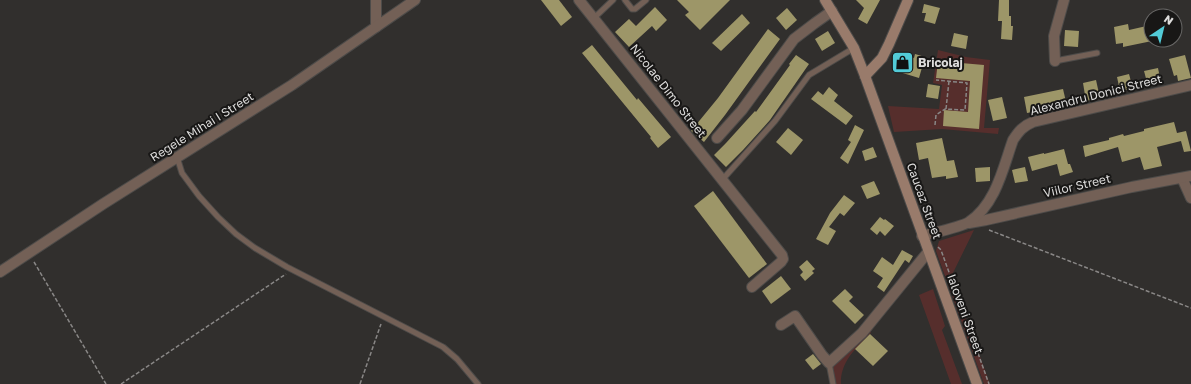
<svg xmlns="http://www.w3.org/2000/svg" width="1191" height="384" viewBox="0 0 1191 384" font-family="'Golos Text',sans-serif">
	<rect width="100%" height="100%" fill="#312f2d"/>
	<g fill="#562e2c">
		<polygon points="938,50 966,57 990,60 984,128 999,128 998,134 942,129 894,132 888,106 939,109 942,85 933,83"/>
		<polygon points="974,230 951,277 990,384 984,384 936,251 939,241"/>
		<polygon points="933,289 945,326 942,330 962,384 951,384 919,295"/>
		<path d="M 883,315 L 871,331 L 871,332 L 870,334 C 856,348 840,362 841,384 L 836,384 L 832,366 Z"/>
	</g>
	<g fill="#9d9668">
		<polygon points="541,0 559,0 572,17 561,26"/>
		<polygon points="677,0 730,0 700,30 685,15 689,12"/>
		<polygon points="856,0 880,0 867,24 858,19 864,8"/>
		<polygon points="999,0 1009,0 1009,16 1011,16 1011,26 1013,26 1012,40 1001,39 1002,21 998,21"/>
		<polygon points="924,4 940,8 935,24 924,21 926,13 922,13"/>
		<polygon points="655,7 667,20 656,31 652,26 629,47 615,32 629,19 636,26"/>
		<polygon points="787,8 797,20 786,30 776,18"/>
		<polygon points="742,14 750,23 721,51 712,43"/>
		<polygon points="1128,24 1129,30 1151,25 1152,41 1123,47 1123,43 1116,44 1114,27"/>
		<polygon points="768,29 780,39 725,115 704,142 691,131 718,98"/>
		<polygon points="1065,30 1079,31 1078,47 1064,46"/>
		<polygon points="828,31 835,43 822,51 815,39"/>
		<polygon points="954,33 968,36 966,49 951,46"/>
		<polygon points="592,45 637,100 638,98 671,137 658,148 650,138 651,137 582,53"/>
		<polygon points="901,53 914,58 915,54 925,57 919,78 896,71"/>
		<polygon points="796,55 809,64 770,120 743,150 726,167 714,155 726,143 755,111 756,112 790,65 789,64"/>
		<polygon points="1185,55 1191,78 1178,81 1177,75 1174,76 1169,59"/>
		<polygon points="938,61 984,65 979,129 943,126 944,110 968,112 970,81 936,78"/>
		<polygon points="1158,68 1161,83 1148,86 1144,71"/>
		<polygon points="1129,74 1133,89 1120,91 1117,77"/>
		<polygon points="1096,80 1100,98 1086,101 1083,83"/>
		<polygon points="928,84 940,86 938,99 926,97"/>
		<polygon points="829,87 838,95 834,101 853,116 846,125 811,99 818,91 823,95"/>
		<polygon points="1063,89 1067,106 1027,113 1024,97"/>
		<polygon points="1002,97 1007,118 993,121 988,100"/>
		<polygon points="1174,122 1177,133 1186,131 1191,151 1184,152 1181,141 1157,147 1162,166 1144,170 1140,157 1122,162 1118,147 1085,157 1083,146 1109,140 1109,138 1123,134 1124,136 1144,131 1144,129"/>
		<polygon points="855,125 864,130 848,164 840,158 851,142 848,140"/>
		<polygon points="788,128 803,140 791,155 776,142"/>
		<polygon points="942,138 947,161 954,160 958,177 946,179 946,176 932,178 928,158 919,160 916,143"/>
		<polygon points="873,147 877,157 865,161 862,151"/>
		<polygon points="1064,149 1068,164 1070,164 1073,172 1060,176 1057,164 1032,171 1028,157 1044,153 1044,154"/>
		<polygon points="990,167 990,181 976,182 975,168"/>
		<polygon points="1025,167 1028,181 1015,183 1012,170"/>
		<polygon points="874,181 880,194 867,199 861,186"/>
		<polygon points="713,191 767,264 749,278 694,206"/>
		<polygon points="844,195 855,203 844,216 840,213 829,227 836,231 828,245 816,239 830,213"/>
		<polygon points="880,217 884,220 885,219 894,226 885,236 880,231 877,235 870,229"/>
		<polygon points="902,250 913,256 909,263 905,260 884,292 877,287 883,278 873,271 882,257 893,265"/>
		<polygon points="807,260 815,269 812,271 814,273 805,281 800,275 803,272 799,267"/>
		<polygon points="781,276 791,289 771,304 762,291"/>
		<polygon points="845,289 853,297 849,301 864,315 855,324 832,301"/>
		<polygon points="870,334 888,351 873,366 855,349"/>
		<polygon points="813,354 821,364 813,370 805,360"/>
	</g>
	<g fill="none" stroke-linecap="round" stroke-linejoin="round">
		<defs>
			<g id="lane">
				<polyline points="625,0 632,9 635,9 646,0"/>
				<polyline points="594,18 613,0"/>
				<polyline points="1055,61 1097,53"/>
				<polyline points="177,157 182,173 199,196 218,217 236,234 255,248 287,267 443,347 457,359 478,384"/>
				<polyline points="722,180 775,121 809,75 854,48"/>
				<polyline points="829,363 833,384"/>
			</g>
			<g id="street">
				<polyline points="376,0 376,27"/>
				<polyline points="579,0 782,255 783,259 781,262 752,287"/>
				<polyline points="1055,61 1054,36 1064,0"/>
				<polyline points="717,138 742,110 794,39 815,23 832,11"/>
				<polyline points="1182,178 1191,198"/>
				<polyline points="969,223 986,220 1132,187 1191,176"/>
				<path d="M 922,236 C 933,233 961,227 969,222 C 996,204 1003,168 1013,140 C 1019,131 1023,126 1033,122 L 1191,85"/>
				<polyline points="0,272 103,204 292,85 415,0"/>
				<polyline points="781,325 795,316 822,355 829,363 862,333 928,252"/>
			</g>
			<g id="secondary">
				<polyline points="825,0 854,48 865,76 977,384"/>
				<polyline points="865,76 882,58 889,44 908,0"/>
			</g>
		</defs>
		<use href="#lane" stroke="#4d4b49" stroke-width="7"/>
		<use href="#street" stroke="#4d4b49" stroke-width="12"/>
		<use href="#secondary" stroke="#4d4b49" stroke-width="12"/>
		<g stroke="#898786" stroke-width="1.5" stroke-dasharray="4 2" stroke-linecap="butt">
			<polyline points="946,109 949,81"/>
			<polyline points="935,125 936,115 945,109 965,110 967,83 936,80"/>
			<polyline points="989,230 1191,308"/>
			<polyline points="938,247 941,250 989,384"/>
			<polyline points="34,262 106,384"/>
			<polyline points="121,384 286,274"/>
			<polyline points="360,384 381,324"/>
		</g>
		<use href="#lane" stroke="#736056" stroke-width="5"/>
		<use href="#street" stroke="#736056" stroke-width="10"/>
		<use href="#secondary" stroke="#997b6b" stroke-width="10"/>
	</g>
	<defs>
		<symbol id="shop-square" viewBox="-11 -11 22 22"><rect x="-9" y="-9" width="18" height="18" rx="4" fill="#52cbd7" stroke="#181716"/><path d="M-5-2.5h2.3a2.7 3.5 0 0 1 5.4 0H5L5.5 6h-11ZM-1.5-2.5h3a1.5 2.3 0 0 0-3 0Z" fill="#111"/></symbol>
	</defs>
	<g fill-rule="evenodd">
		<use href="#shop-square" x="890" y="50" width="25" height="25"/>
	</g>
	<g text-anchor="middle" stroke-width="4" stroke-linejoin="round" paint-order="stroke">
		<g font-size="12" font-weight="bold" fill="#dedddc" stroke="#181716" text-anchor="start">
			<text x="918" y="67">Bricolaj</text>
		</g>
		<g font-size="12" fill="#dedddc" stroke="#181716">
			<text transform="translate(668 91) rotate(52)" y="4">Nicolae Dimo Street</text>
			<text transform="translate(1096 95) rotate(-14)" y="4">Alexandru Donici Street</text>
			<text transform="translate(202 127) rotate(-32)" y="4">Regele Mihai I Street</text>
			<text transform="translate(1077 186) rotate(-13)" y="4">Viilor Street</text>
			<text transform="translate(924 201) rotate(70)" y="4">Caucaz Street</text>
			<text transform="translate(965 314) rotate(70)" y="4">Ialoveni Street</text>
		</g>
	</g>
	<g transform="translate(1163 28) rotate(35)"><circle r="19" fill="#181716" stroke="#676665"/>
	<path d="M0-3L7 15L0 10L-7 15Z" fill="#52cbd7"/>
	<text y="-6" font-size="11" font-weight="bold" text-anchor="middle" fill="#dedddc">N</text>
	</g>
</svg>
